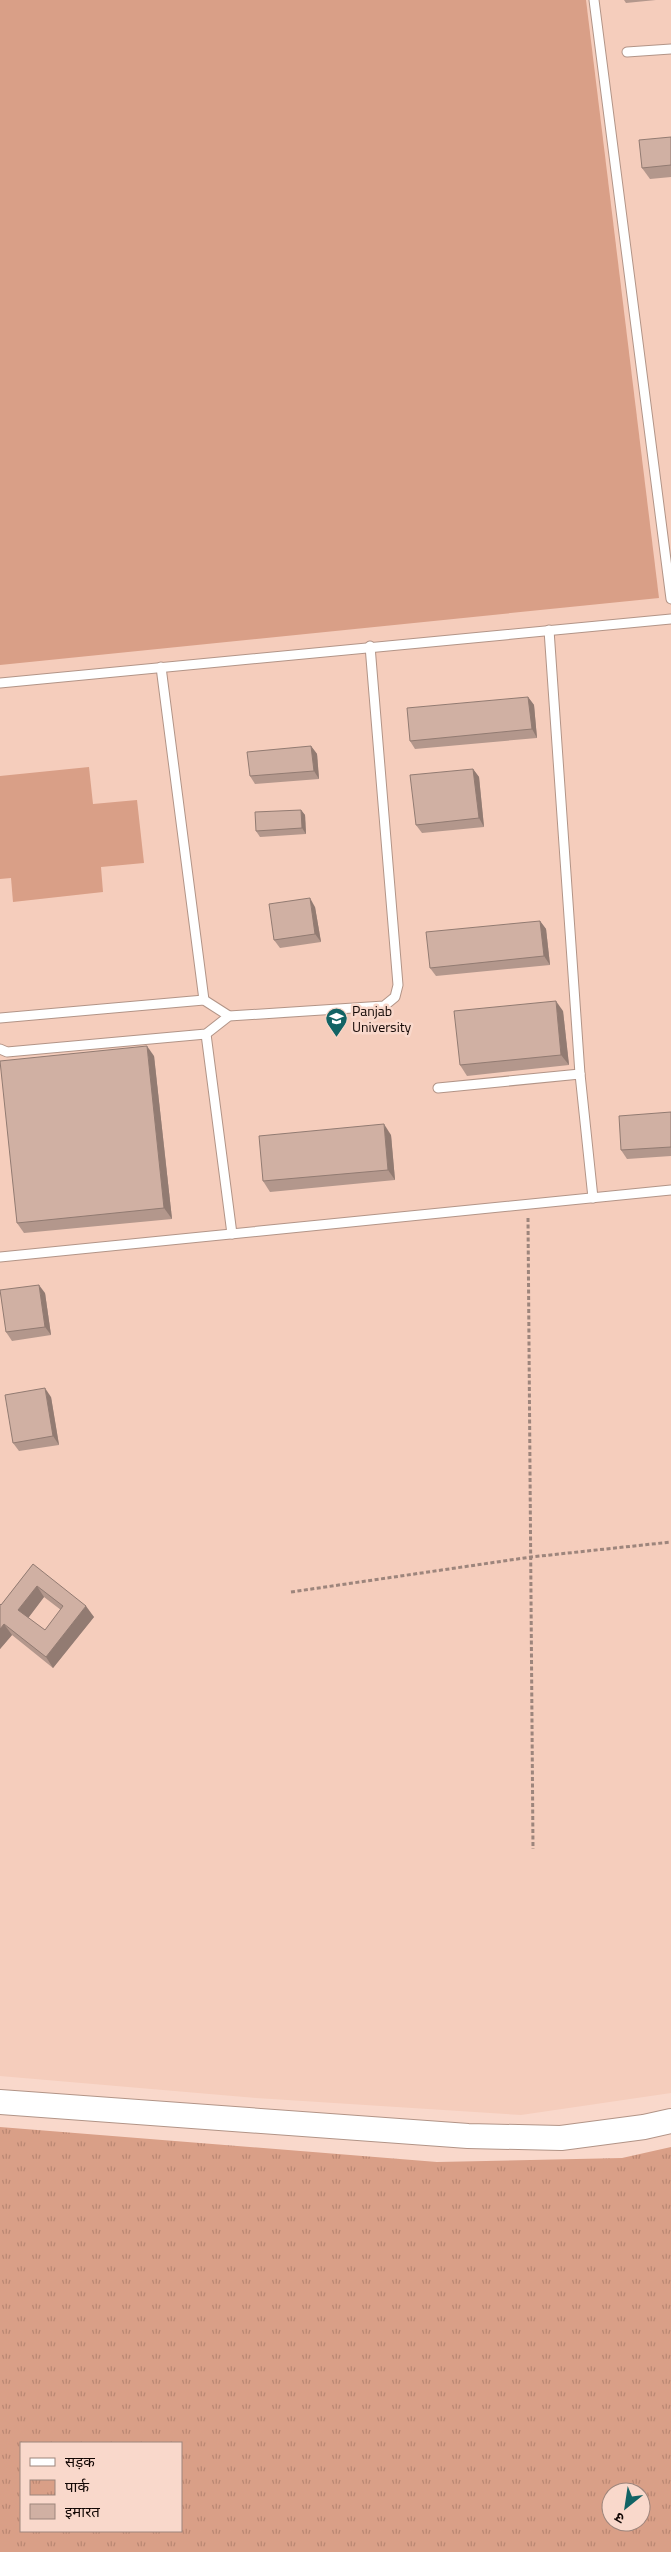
<svg xmlns="http://www.w3.org/2000/svg" width="671" height="2552" viewBox="0 0 671 2552" font-family="'Titillium Web','Noto Sans Devanagari',sans-serif">
	<defs>
		<pattern id="park-tufts" width="24" height="20" patternUnits="userSpaceOnUse" patternTransform="scale(1.25)"><rect width="24" height="20" fill="#d99f87"/><path d="M3 7l-1-3M5 7V3M7 7l1-3M15 17l-1-3M17 17v-4M19 17l1-3" fill="none" stroke="#b98773"/></pattern>
	</defs>
	<rect width="100%" height="100%" fill="#f9d8cb"/>
	<polygon fill="#f5cdbc" points="0,0 671,0 671,2093 521,2115 256,2098 0,2076"/>
	<path fill="url(#park-tufts)" fill-rule="evenodd" d="M 0,2127 L 437,2162 L 622,2158 L 671,2147 L 671,2552 L 0,2552 ZM 21,2443 L 181,2443 L 181,2531 L 21,2531 ZM 611,2492 L 641,2492 L 641,2522 L 611,2522 Z"/>
	<g fill="#d99f87">
		<polygon points="0,0 586,0 659,598 0,665"/>
		<polygon points="89,767 93,804 137,800 144,863 101,867 103,892 13,902 11,878 0,879 0,776"/>
	</g>
	<g fill="none" stroke-linecap="round" stroke-linejoin="round">
		<defs>
			<g id="lane">
				<polyline points="594,0 671,599"/>
				<polyline points="627,52 671,49"/>
				<polyline points="549,630 580,1074 593,1198"/>
				<polyline points="161,667 204,1000"/>
				<polyline points="0,683 671,619"/>
				<polyline points="0,1018 204,1000 229,1016"/>
				<polyline points="206,1034 232,1234"/>
				<polyline points="0,1049 7,1052 206,1034 229,1016 384,1006 395,997 398,985 370,646"/>
				<polyline points="438,1088 580,1074"/>
				<polyline points="0,1257 671,1190"/>
			</g>
			<polyline id="secondary" points="0,2102 468,2136 561,2138 644,2127 671,2121"/>
		</defs>
		<use href="#lane" stroke="#b29487" stroke-width="11"/>
		<use href="#secondary" stroke="#b29487" stroke-width="26"/>
		<g stroke="#9d857c" stroke-width="3" stroke-dasharray="4 2.5" stroke-linecap="butt">
			<polyline points="528,1218 533,1849"/>
			<polyline points="291,1592 531,1557 671,1542"/>
		</g>
		<use href="#lane" stroke="#fff" stroke-width="9"/>
		<use href="#secondary" stroke="#fff" stroke-width="24"/>
	</g>
	<g fill="#b3978c" fill-rule="evenodd">
		<polygon points="624,0 656,0 626,3"/>
		<polygon points="671,137 671,177 650,179 642,168"/>
		<polygon points="528,697 534,705 537,738 415,749 410,741"/>
		<polygon points="311,746 317,754 319,779 255,784 250,776"/>
		<polygon points="473,769 479,777 484,827 422,833 416,825"/>
		<polygon points="301,810 305,815 306,834 260,837 256,831"/>
		<polygon points="315,907 321,942 280,948 274,940"/>
		<polygon points="540,921 546,929 550,965 436,976 430,968"/>
		<polygon points="563,1011 569,1065 467,1076 460,1065"/>
		<polygon points="154,1056 172,1219 24,1233 17,1223"/>
		<polygon points="671,1112 671,1156 627,1159 621,1150"/>
		<polygon points="391,1135 395,1180 270,1192 263,1181"/>
		<polygon points="45,1293 51,1335 12,1341 6,1332"/>
		<polygon points="51,1397 59,1445 19,1451 13,1443"/>
		<path d="M 33,1564 L 94,1617 L 53,1668 L 12,1635 L 0,1649 L 0,1604 L 1,1605 ZM 44,1597 L 61,1610 L 45,1630 L 28,1618 Z"/>
	</g>
	<g fill="#927b72">
		<polygon points="528,697 534,705 537,738 532,729"/>
		<polygon points="311,746 317,754 319,779 314,771"/>
		<polygon points="473,769 479,777 484,827 479,818"/>
		<polygon points="301,810 305,815 306,834 302,828"/>
		<polygon points="310,898 315,907 321,942 315,934"/>
		<polygon points="540,921 546,929 550,965 544,956"/>
		<polygon points="556,1001 563,1011 569,1065 561,1055"/>
		<polygon points="147,1046 154,1056 172,1219 164,1208"/>
		<polygon points="384,1124 391,1135 395,1180 388,1170"/>
		<polygon points="39,1285 45,1293 51,1335 45,1327"/>
		<polygon points="45,1388 51,1397 59,1445 53,1436"/>
		<polygon points="37,1586 44,1597 26,1621 18,1610"/>
		<polygon points="86,1606 94,1617 53,1668 46,1657"/>
		<polygon points="4,1624 12,1635 0,1649 0,1629"/>
	</g>
	<g fill="#d0b0a3" stroke="#927b72" fill-rule="evenodd">
		<polygon points="671,137 671,165 642,168 639,140"/>
		<polygon points="528,697 532,729 410,741 407,708"/>
		<polygon points="311,746 314,771 250,776 247,752"/>
		<polygon points="473,769 479,818 416,825 410,775"/>
		<polygon points="301,810 302,828 256,831 255,812"/>
		<polygon points="310,898 315,934 274,940 269,904"/>
		<polygon points="540,921 544,956 430,968 426,932"/>
		<polygon points="556,1001 561,1055 460,1065 454,1011"/>
		<polygon points="147,1046 164,1208 17,1223 0,1061"/>
		<polygon points="671,1112 671,1147 621,1150 619,1116"/>
		<polygon points="384,1124 388,1170 263,1181 259,1136"/>
		<polygon points="39,1285 45,1327 6,1332 0,1290"/>
		<polygon points="45,1388 53,1436 13,1443 5,1395"/>
		<path d="M 33,1564 L 86,1606 L 46,1657 L 4,1624 L 0,1629 L 0,1604 L 1,1605 ZM 37,1586 L 63,1606 L 45,1630 L 18,1610 Z"/>
	</g>
	<defs>
		<symbol id="university-pin" viewBox="-11 -11 22 30"><path d="M0 17L-7.5 6A9.5 9.5 0 1 1 7.5 6Z" fill="#126364" stroke="#f9d8cb"/><path d="M0-5L7-2L0 1L-7-2ZM-4 1L0 2.5L4 1V4Q0 6-4 4Z" fill="#fff"/></symbol>
	</defs>
	<g fill-rule="evenodd">
		<use href="#university-pin" x="324" y="1006" width="25" height="34"/>
	</g>
	<g text-anchor="middle" stroke-width="5" stroke-linejoin="round" paint-order="stroke">
		<g font-size="14" fill="#130805" stroke="#f9d8cb" text-anchor="start">
			<text x="352" y="1016">Panjab<tspan x="352" dy="16">University</tspan></text>
		</g>
	</g>
	<rect x="20" y="2442" width="162" height="90" fill="#f9d8cb" stroke="#9d857c"/>
	<rect x="30" y="2458" width="25" height="8" fill="#ffffff" stroke="#9d857c"/>
	<text x="65" y="2467" font-size="15" fill="#130805">सड़क</text>
	<rect x="30" y="2480" width="25" height="15" fill="url(#park-tufts)" stroke="#9d857c"/>
	<text x="65" y="2492" font-size="15" fill="#130805">पार्क</text>
	<rect x="30" y="2504" width="25" height="15" fill="#d0b0a3" stroke="#9d857c"/>
	<text x="65" y="2517" font-size="15" fill="#130805">इमारत</text>
	<g transform="translate(626 2507) rotate(210)"><circle r="24" fill="#f9d8cb" stroke="#9d857c"/>
	<path d="M0-4L9 19L0 12L-9 19Z" fill="#126364"/>
	<text y="-8" font-size="14" font-weight="bold" text-anchor="middle" fill="#130805">उ</text>
	</g>
</svg>
